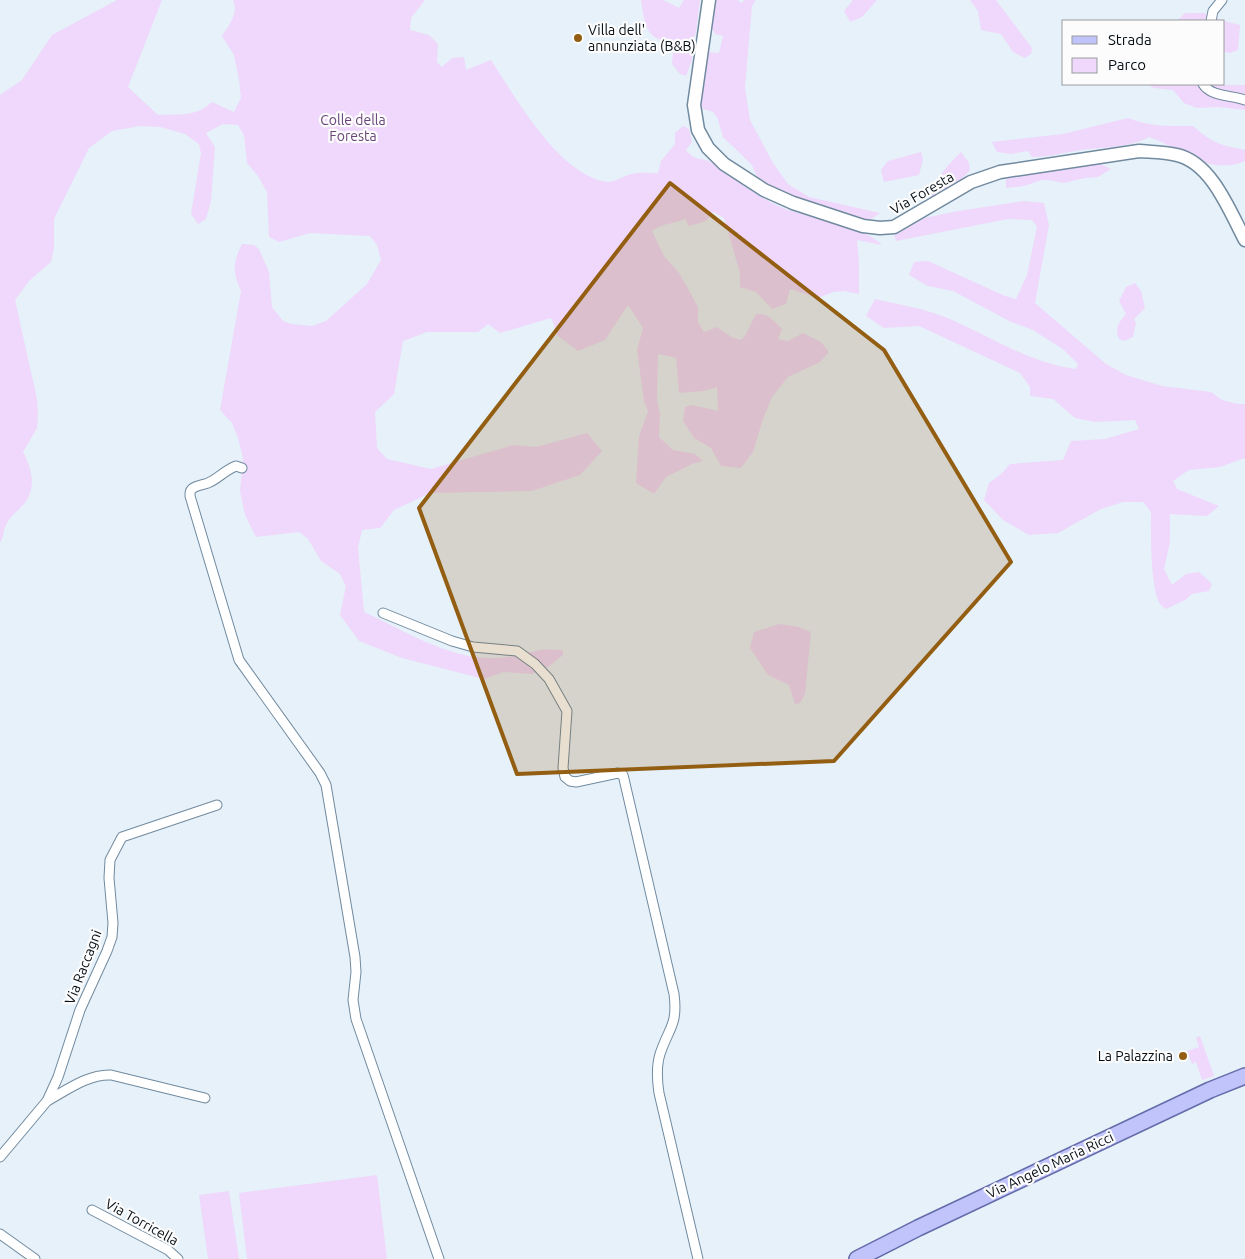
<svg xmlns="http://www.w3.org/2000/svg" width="1245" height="1259" viewBox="0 0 1245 1259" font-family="Ubuntu,sans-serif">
	<rect width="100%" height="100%" fill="#e6f1fa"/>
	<g fill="#efd8fb">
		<path d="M 117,0 L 162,0 L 128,87 L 158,115 C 178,114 197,117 212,102 L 234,112 L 241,98 L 239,80 L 234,55 L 222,36 C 229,25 239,13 233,0 L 425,0 L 411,18 L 410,30 L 429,35 L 438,44 L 437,62 L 442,67 L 452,58 L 464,57 L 466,70 L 491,60 C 516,98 558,174 606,182 C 614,183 623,176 631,174 C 639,172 650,173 658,173 L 661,161 L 675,144 L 675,133 L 683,126 L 689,129 L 692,142 L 686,150 C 697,163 701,156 712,163 C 733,177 753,194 776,205 C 802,218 864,225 882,245 L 857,240 L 859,262 L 859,294 L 844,291 L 833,292 L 818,298 L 790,289 L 786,304 L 772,309 L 756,292 L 740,287 L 740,273 L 724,218 L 713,212 L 706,221 L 689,226 L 685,219 C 674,224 662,223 652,231 L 664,256 L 679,273 L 687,287 L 698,307 L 698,322 L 704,332 L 717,327 L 733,338 L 741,340 L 745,336 L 756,314 C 768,313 774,321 782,329 L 778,339 L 788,341 L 803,333 L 821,342 L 829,352 L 820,362 L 788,377 L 772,397 L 763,419 L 753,452 L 741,468 L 721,466 L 711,448 L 694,438 L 683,421 L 685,407 L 693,405 L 718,411 L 717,387 L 704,391 L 679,393 L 676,358 L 658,354 L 657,399 L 660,414 L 659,437 L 673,450 L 695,454 L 703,461 L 692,464 L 666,477 L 654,494 L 636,483 L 639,436 L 648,411 L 644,402 L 637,350 L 643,328 L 628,305 L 605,340 L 578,351 L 558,336 L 551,318 L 500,333 L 488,324 L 478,332 L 427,332 L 403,341 L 394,394 L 375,412 L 377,448 L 387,459 L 431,469 L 513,445 L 536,447 L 587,433 L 602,451 L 580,475 L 532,491 L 430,493 L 394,510 L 380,528 L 362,530 L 358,548 L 364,612 C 405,631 448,659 494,658 C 511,658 525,653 540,650 C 547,649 556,650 563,650 L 563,655 L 548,667 L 532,674 L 504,672 L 484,679 L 402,658 L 359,641 L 340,615 L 346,586 L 340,574 L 321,561 L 308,539 L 299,532 L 256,537 L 245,515 L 240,491 L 243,458 L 238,438 L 232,423 L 220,410 L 241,291 C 232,271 233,263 242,244 L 254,245 L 259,249 L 269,272 L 272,307 L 283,321 L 292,324 L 312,326 L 326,321 L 367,284 L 381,260 L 377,245 L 370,236 L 310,233 L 279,242 L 269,237 L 267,192 L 258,176 L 247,163 L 244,135 L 238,125 L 223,124 L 206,133 L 215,147 L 211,201 L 206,219 L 198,224 L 191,214 L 201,153 L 199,144 L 185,134 L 160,127 L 140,126 L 112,131 L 89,148 L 54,219 L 54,248 L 51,262 L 29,281 L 15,300 L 37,399 L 38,414 L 37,428 L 23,452 C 32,469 37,487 24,504 C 18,511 10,516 6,525 C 3,530 4,537 0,543 L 0,95 L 22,80 L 52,35 Z"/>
		<path d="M 641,0 L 663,0 L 679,8 L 684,0 L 700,0 L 696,32 L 693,40 L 692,60 L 686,76 L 680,74 L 672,64 L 673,52 L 672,40 C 646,44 644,20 641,0 Z"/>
		<polygon points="714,0 737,0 742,3 744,0 756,0 752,6 745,87 750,120 773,163 788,184 809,197 880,213 868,221 842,215 775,191 757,177 752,165 723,137 717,117 713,112 700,108 699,79 706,52 719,53 723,36 715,34 709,22"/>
		<polygon points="853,0 877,0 862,17 850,22 844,11"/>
		<polygon points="970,0 996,0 1032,48 1031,54 1025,58 1013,52 1001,34 981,30 978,11"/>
		<polygon points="1185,13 1204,13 1223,21 1177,21"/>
		<polygon points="1224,21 1240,25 1238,50 1230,53 1224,52"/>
		<polygon points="1147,84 1245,85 1245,110 1218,107 1197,108 1184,103 1173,90 1154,88"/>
		<path d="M 1128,118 C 1151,127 1168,126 1193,126 C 1212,143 1220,145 1245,150 L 1245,161 C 1209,177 1180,147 1149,137 C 1129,148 1104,147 1081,150 C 1063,153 1050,157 1032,157 L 1028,151 L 1011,154 L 997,152 L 992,142 L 1063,134 Z"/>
		<polygon points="921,152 923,160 919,175 884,182 881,170 888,161"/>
		<path d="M 961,152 L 969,163 L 970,170 C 961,182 946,193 932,196 C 931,182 951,162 961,152 Z"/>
		<polygon points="1101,164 1111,169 1098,177 1085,178 1064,183 1049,180 1042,180 1024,186 1006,188 1006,179 1031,170"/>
		<path d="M 1024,201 L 1044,203 L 1049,225 L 1035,303 L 1106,364 L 1126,375 L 1162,386 L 1211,392 L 1222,400 L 1238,404 L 1245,404 L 1245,458 L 1220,467 L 1189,470 L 1173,481 L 1177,489 L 1219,506 L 1207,516 L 1170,514 L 1170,542 L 1164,569 L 1172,585 L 1186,574 L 1199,572 L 1212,584 L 1209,591 L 1192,594 L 1185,600 L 1166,609 C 1164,607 1161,606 1160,604 C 1150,589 1151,531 1151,512 L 1143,502 L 1123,502 L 1101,509 L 1058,533 L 1029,535 L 1003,520 L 984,500 L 989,483 L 1001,474 L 1010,464 L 1063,460 L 1071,441 L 1105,439 L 1139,429 L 1135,420 L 1095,422 L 1075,418 L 1053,399 L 1030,396 L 1030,387 L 1020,373 L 919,326 L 884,328 L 866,316 L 875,299 C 901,305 928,309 952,320 C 993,338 1030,363 1076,369 L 1078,364 L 1064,350 L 1033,330 L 1011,322 L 953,291 L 928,286 L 909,275 L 914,262 L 928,261 L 1005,296 L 1016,299 L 1027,275 L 1037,227 L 1032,220 L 1008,219 L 896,241 L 894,233 L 905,224 L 924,218 L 958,211 Z"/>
		<path d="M 1135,283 L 1141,291 L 1145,308 L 1134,319 L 1136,323 L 1133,337 L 1124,341 L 1119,339 C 1115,328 1118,323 1126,314 L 1119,301 L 1126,287 Z"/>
		<polygon points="779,624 799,627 811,632 805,694 800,703 795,704 789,685 768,675 750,648 754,632"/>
		<polygon points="1200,1036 1214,1076 1202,1080 1196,1062 1192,1064 1187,1051 1199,1047 1196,1038"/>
		<polygon points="377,1175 387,1259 247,1259 239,1193"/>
		<polygon points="229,1191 239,1259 208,1259 199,1195"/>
	</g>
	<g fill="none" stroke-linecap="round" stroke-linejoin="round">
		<defs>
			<g id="street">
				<polyline points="1211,21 1213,11 1222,0"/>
				<path d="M 1203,84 C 1211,97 1232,95 1245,100"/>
				<path d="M 242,468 L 236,466 C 225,470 218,479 208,483 C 203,485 196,485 192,489 C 190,491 190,492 190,496 L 239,660 L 320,773 L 326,785 L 355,957 L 356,972 L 353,1000 L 356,1019 L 439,1259"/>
				<path d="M 383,613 L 452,641 L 473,647 L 517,651 L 535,664 L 549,679 L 567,711 L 563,768 L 565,777 L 570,781 L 576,782 L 618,773 L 623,775 L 624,779 L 674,994 C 678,1025 669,1027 660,1054 C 656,1067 657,1080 659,1093 L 698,1259"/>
				<path d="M 47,1101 C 67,1090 88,1074 111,1075 L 205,1098"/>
				<polyline points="0,1157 47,1101 58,1077 80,1010 107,951 112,937 113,923 109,878 110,860 122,837 217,805"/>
				<polyline points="92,1210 168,1250 178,1259"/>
				<polyline points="0,1234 35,1259"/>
			</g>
			<path id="secondary" d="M 709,0 L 694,105 L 698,130 L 708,148 L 724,164 L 764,190 L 793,203 L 863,226 L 880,228 L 894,227 L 971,182 L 1000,172 L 1139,151 C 1152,152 1165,152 1177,155 C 1212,163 1230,212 1245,240"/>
			<polyline id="primary" points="857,1259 918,1228 1210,1090 1245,1076"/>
		</defs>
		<use href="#street" stroke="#718a9f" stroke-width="11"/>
		<use href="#secondary" stroke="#718a9f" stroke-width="15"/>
		<use href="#primary" stroke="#636ba9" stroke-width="18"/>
		<use href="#street" stroke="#fff" stroke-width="9"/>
		<use href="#secondary" stroke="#fff" stroke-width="12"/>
		<use href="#primary" stroke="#c0c4fb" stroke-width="15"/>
	</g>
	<path fill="#935e12" fill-opacity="0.2" stroke="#935e12" stroke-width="4" stroke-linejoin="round" d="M 670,183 L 884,350 L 1011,562 L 834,761 L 517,774 L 419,508 Z"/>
	<g fill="#935e12" stroke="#fcfcfc" stroke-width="2">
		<circle cx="578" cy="38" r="5"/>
		<circle cx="1183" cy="1056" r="5"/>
	</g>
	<g text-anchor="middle" stroke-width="4.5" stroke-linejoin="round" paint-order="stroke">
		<g font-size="14" fill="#050d14" stroke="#fcfcfc" text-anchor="start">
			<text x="588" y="35">Villa dell'<tspan x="588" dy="16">annunziata (B&amp;B)</tspan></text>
			<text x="1173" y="1061" text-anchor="end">La Palazzina</text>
		</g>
		<g font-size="14" fill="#694679" stroke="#fcfcfc">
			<text x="353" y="125">Colle della<tspan x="353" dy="16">Foresta</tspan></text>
		</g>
		<g font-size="14" fill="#050d14" stroke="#fcfcfc">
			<text transform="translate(922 193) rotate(-30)" y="5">Via Foresta</text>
			<text transform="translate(83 967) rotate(-69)" y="5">Via Raccagni</text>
			<text transform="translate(1050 1165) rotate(-25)" y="5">Via Angelo Maria Ricci</text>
			<text transform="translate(142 1222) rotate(29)" y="5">Via Torricella</text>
		</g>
	</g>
	<rect x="1062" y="20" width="162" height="65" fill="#fcfcfc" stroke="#999c9f"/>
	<rect x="1072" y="36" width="25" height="8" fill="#c0c4fb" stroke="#999c9f"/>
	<text x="1108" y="45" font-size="15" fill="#050d14">Strada</text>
	<rect x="1072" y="58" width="25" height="15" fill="#efd8fb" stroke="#999c9f"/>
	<text x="1108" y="70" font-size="15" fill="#050d14">Parco</text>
</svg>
